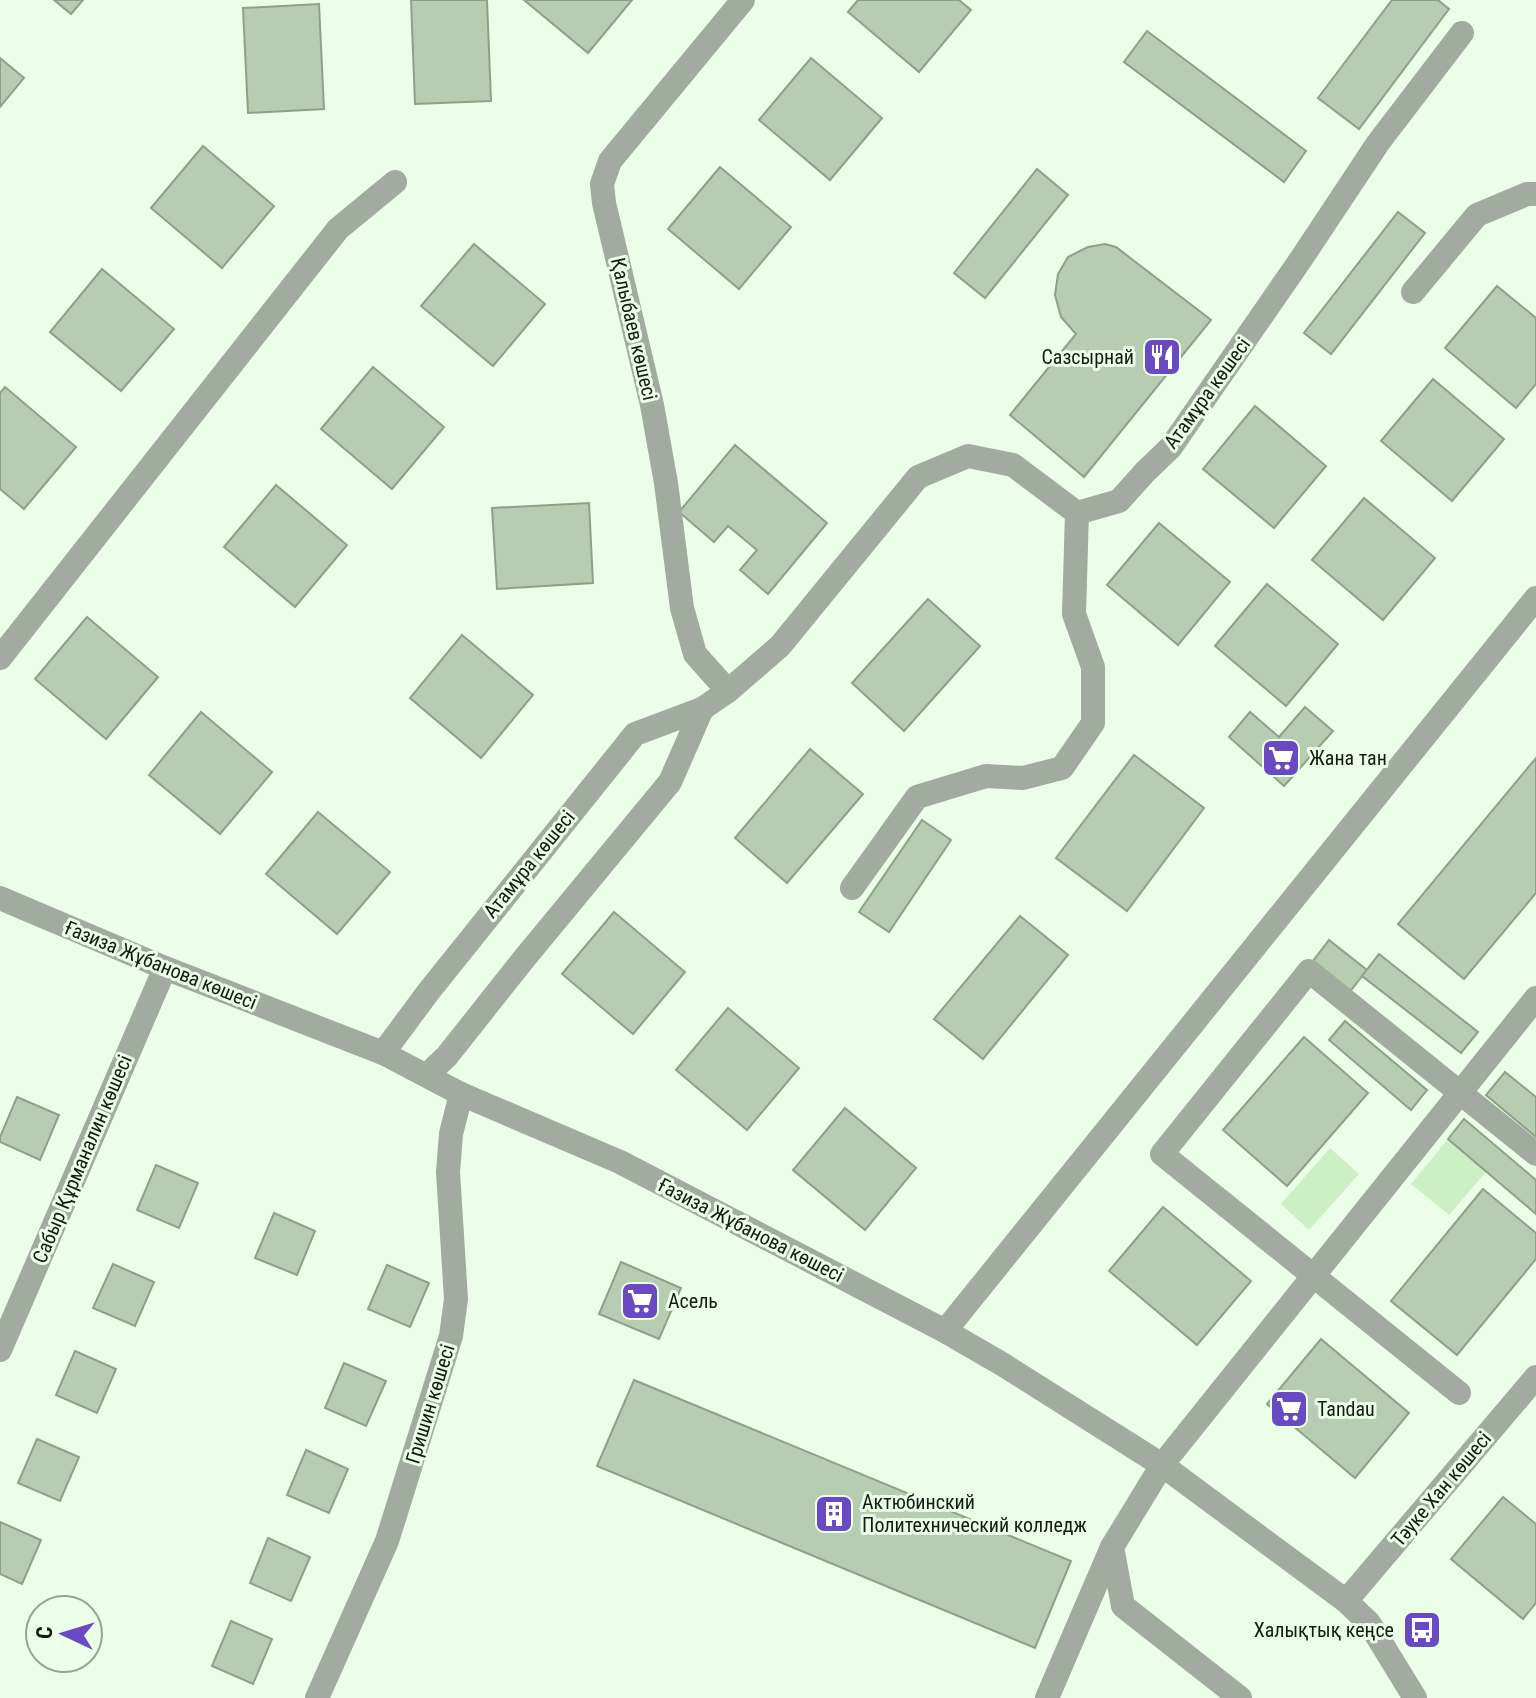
<svg xmlns="http://www.w3.org/2000/svg" width="1536" height="1698" viewBox="0 0 1536 1698" font-family="'Roboto Condensed',sans-serif">
	<rect width="100%" height="100%" fill="#ebfee7"/>
	<g fill="#cdefc6">
		<polygon points="1448,1139 1486,1172 1449,1215 1411,1184"/>
		<polygon points="1330,1148 1359,1174 1309,1230 1281,1204"/>
	</g>
	<g fill="#b6cdb1" stroke="#8ca287" stroke-width="2">
		<polygon points="54,0 83,0 71,14"/>
		<polygon points="411,0 487,0 491,101 415,104"/>
		<polygon points="524,0 632,0 588,53"/>
		<polygon points="858,0 959,0 971,10 919,72 848,12"/>
		<polygon points="1392,0 1438,0 1449,9 1359,129 1318,98"/>
		<polygon points="319,4 324,109 248,113 243,8"/>
		<polygon points="1147,31 1306,151 1284,182 1124,62"/>
		<polygon points="0,58 24,78 0,107"/>
		<polygon points="811,58 882,118 830,180 759,120"/>
		<polygon points="203,146 274,206 222,268 151,208"/>
		<polygon points="720,167 791,227 739,289 668,229"/>
		<polygon points="1037,169 1068,195 985,298 954,273"/>
		<polygon points="1398,212 1425,233 1331,354 1304,333"/>
		<polygon points="474,244 545,304 493,366 421,306"/>
		<polygon points="1105,244 1116,247 1211,320 1084,477 1010,415 1076,334 1061,317 1055,295 1058,274 1068,257 1088,247"/>
		<polygon points="102,269 174,329 121,391 50,332"/>
		<polygon points="1497,286 1536,318 1536,384 1516,408 1445,348"/>
		<polygon points="373,367 444,427 392,489 321,429"/>
		<polygon points="1433,379 1504,439 1452,501 1381,441"/>
		<polygon points="5,387 76,447 24,509 0,489 0,393"/>
		<polygon points="1255,406 1326,466 1274,528 1203,469"/>
		<polygon points="735,445 827,523 768,594 740,570 757,550 728,526 714,542 679,512"/>
		<polygon points="276,485 347,545 295,607 224,547"/>
		<polygon points="1364,498 1435,558 1383,620 1312,560"/>
		<polygon points="589,503 593,583 497,589 492,508"/>
		<polygon points="1159,523 1230,582 1178,645 1107,585"/>
		<polygon points="1267,584 1338,644 1286,706 1215,646"/>
		<polygon points="928,599 980,646 904,731 852,683"/>
		<polygon points="87,617 158,677 106,739 35,679"/>
		<polygon points="462,635 533,695 481,758 410,698"/>
		<polygon points="1305,707 1333,731 1284,786 1229,737 1250,712 1279,737"/>
		<polygon points="201,712 272,772 220,834 149,775"/>
		<polygon points="810,749 863,794 787,883 735,838"/>
		<polygon points="1134,755 1204,808 1127,911 1056,858"/>
		<polygon points="1536,758 1536,893 1464,979 1398,924"/>
		<polygon points="318,812 390,872 337,934 266,874"/>
		<polygon points="922,820 951,840 889,932 859,912"/>
		<polygon points="614,912 685,972 633,1034 562,974"/>
		<polygon points="1020,916 1068,955 983,1059 934,1019"/>
		<polygon points="1329,940 1367,970 1348,994 1310,965"/>
		<polygon points="1379,954 1478,1032 1461,1053 1362,976"/>
		<polygon points="728,1008 799,1068 747,1130 676,1070"/>
		<polygon points="1345,1021 1427,1090 1411,1110 1329,1040"/>
		<polygon points="1304,1037 1368,1093 1287,1186 1223,1130"/>
		<polygon points="1505,1072 1536,1097 1536,1137 1486,1095"/>
		<polygon points="17,1097 59,1115 40,1160 0,1142 0,1137"/>
		<polygon points="845,1108 916,1168 865,1230 793,1170"/>
		<polygon points="1464,1119 1536,1180 1536,1214 1448,1139"/>
		<polygon points="156,1165 198,1183 179,1228 137,1210"/>
		<polygon points="1483,1189 1536,1233 1536,1259 1457,1355 1391,1301"/>
		<polygon points="1163,1207 1251,1281 1197,1345 1109,1271"/>
		<polygon points="274,1213 315,1231 297,1275 255,1258"/>
		<polygon points="621,1262 681,1288 659,1339 599,1314"/>
		<polygon points="113,1264 154,1282 135,1326 93,1308"/>
		<polygon points="387,1265 429,1283 410,1327 368,1309"/>
		<polygon points="1321,1339 1409,1413 1355,1478 1267,1404"/>
		<polygon points="75,1351 116,1369 97,1413 56,1395"/>
		<polygon points="344,1363 386,1381 366,1426 325,1408"/>
		<polygon points="634,1380 1071,1561 1035,1648 597,1466"/>
		<polygon points="37,1439 79,1457 60,1501 18,1483"/>
		<polygon points="306,1450 348,1469 329,1513 287,1495"/>
		<polygon points="1503,1497 1536,1524 1536,1603 1523,1619 1451,1559"/>
		<polygon points="0,1522 41,1540 22,1584 0,1574"/>
		<polygon points="268,1538 310,1557 291,1601 250,1583"/>
		<polygon points="231,1621 272,1639 253,1684 212,1666"/>
	</g>
	<g fill="none" stroke-linecap="round" stroke-linejoin="round">
		<g stroke="#a1ab9f" stroke-width="24">
			<polyline points="1413,292 1477,215 1527,194 1536,194"/>
			<polyline points="0,658 338,229 395,182"/>
			<polyline points="728,691 695,654 682,608 666,483 652,405 604,203 602,184 610,161 743,0"/>
			<polyline points="852,888 917,797 986,776 1023,778 1062,768 1093,723 1093,667 1074,614 1077,513"/>
			<polyline points="0,898 165,968 383,1053 461,1094 620,1162 945,1331 1002,1364 1162,1465 1346,1601 1369,1623 1415,1698"/>
			<polyline points="383,1053 429,991 635,734 702,709 728,691 780,646 918,477 968,456 1013,465 1077,513 1119,501 1145,472 1171,447 1299,262 1378,143 1462,33"/>
			<polyline points="427,1075 447,1056 523,960 670,782 702,709"/>
			<polyline points="945,1331 1536,598"/>
			<polyline points="0,1350 165,968"/>
			<polyline points="1459,1393 1162,1154 1309,971 1536,1154"/>
			<polyline points="1346,1601 1536,1377"/>
			<polyline points="317,1698 387,1541 451,1336 456,1299 448,1172 451,1134 461,1094"/>
			<polyline points="1047,1698 1112,1547"/>
			<polyline points="1240,1698 1123,1606 1112,1547 1162,1465 1536,998"/>
		</g>
	</g>
	<defs>
		<symbol id="restaurant-square" viewBox="-11 -11 22 22"><rect x="-9" y="-9" width="18" height="18" rx="4" fill="#694ac3" stroke="#ebfee7"/><path d="M-5-6h1v4h1v-4h1v4h1v-4h1v5L-1.5 .5V6h-2V.5L-5-1ZM5-6V6H3V1.5H1.5Q1.5-4 5-6Z" fill="#fff"/></symbol>
		<symbol id="supermarket-square" viewBox="-11 -11 22 22"><rect x="-9" y="-9" width="18" height="18" rx="4" fill="#694ac3" stroke="#ebfee7"/><path d="M-6-5.5h2.5l.6 2H6L4.5 2H-2.5L-4.4-4H-6ZM-1.5 3.2a1.3 1.3 0 1 0 .1 0ZM3 3.2a1.3 1.3 0 1 0 .1 0Z" fill="#fff"/></symbol>
		<symbol id="building-square" viewBox="-11 -11 22 22"><rect x="-9" y="-9" width="18" height="18" rx="4" fill="#694ac3" stroke="#ebfee7"/><path d="M-4-6H4V6H1V3H-1V6H-4ZM-2.5-4.3h1.7v1.8h-1.7ZM.8-4.3h1.7v1.8H.8ZM-2.5-1h1.7V.8h-1.7ZM.8-1h1.7V.8H.8Z" fill="#fff"/></symbol>
		<symbol id="bus-square" viewBox="-11 -11 22 22"><rect x="-9" y="-9" width="18" height="18" rx="4" fill="#694ac3" stroke="#ebfee7"/><path d="M-5-6H5V4H4V6H2V4H-2V6H-4V4H-5ZM-3.5-4V0h7V-4ZM-3.5 1.2v1.5H-2V1.2ZM2 1.2v1.5H3.5V1.2Z" fill="#fff"/></symbol>
	</defs>
	<g fill-rule="evenodd">
		<use href="#restaurant-square" x="1140" y="335" width="44" height="44"/>
		<use href="#supermarket-square" x="1259" y="736" width="44" height="44"/>
		<use href="#supermarket-square" x="618" y="1279" width="44" height="44"/>
		<use href="#supermarket-square" x="1267" y="1387" width="44" height="44"/>
		<use href="#building-square" x="812" y="1492" width="44" height="44"/>
		<use href="#bus-square" x="1400" y="1608" width="44" height="44"/>
	</g>
	<g text-anchor="middle" stroke-width="6" stroke-linejoin="round" paint-order="stroke">
		<g font-size="20" fill="#131c12" stroke="#ebfee7">
			<text transform="translate(634 329) rotate(77)" y="7">Қалыбаев көшесі</text>
			<text transform="translate(1207 393) rotate(-54)" y="7">Атамұра көшесі</text>
			<text transform="translate(529 864) rotate(-51)" y="7">Атамұра көшесі</text>
			<text transform="translate(161 965) rotate(22)" y="7">Ғазиза Жұбанова көшесі</text>
			<text transform="translate(82 1159) rotate(-67)" y="7">Сабыр Құрманалин көшесі</text>
			<text transform="translate(751 1230) rotate(27)" y="7">Ғазиза Жұбанова көшесі</text>
			<text transform="translate(430 1404) rotate(-73)" y="7">Гришин көшесі</text>
			<text transform="translate(1441 1489) rotate(-50)" y="7">Тәуке Хан көшесі</text>
		</g>
		<g font-size="20" fill="#131c12" stroke="#ebfee7" text-anchor="start">
			<text x="1134" y="364" text-anchor="end">Сазсырнай</text>
			<text x="1309" y="765">Жана тан</text>
			<text x="668" y="1308">Асель</text>
			<text x="1317" y="1416">Tandau</text>
			<text x="862" y="1509">Актюбинский<tspan x="862" dy="23">Политехнический колледж</tspan></text>
			<text x="1394" y="1637" text-anchor="end">Халықтық кеңсе</text>
		</g>
	</g>
	<g transform="translate(64 1634) rotate(274)"><circle r="38" fill="#ebfee7" stroke="#95a492" stroke-width="2"/>
	<path d="M0-6L14 30L0 20L-14 30Z" fill="#694ac3"/>
	<text y="-12" font-size="22" font-weight="bold" text-anchor="middle" fill="#131c12">С</text>
	</g>
</svg>
